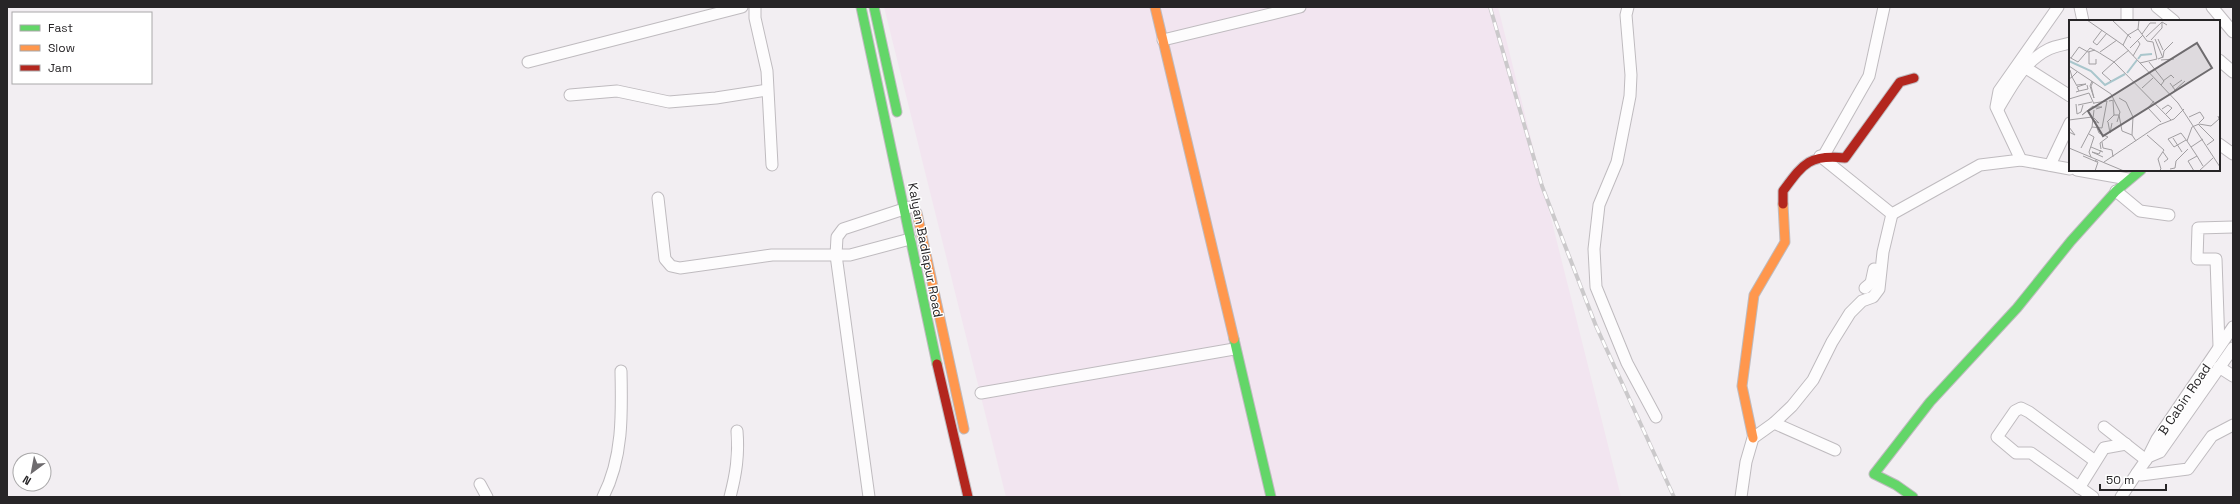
<svg xmlns="http://www.w3.org/2000/svg" width="2240" height="504" viewBox="0 0 2240 504" font-family="'Space Grotesk',sans-serif">
	<rect width="100%" height="100%" fill="#f2eef2"/>
	<polygon fill="#f2e5f0" points="884,7 1498,7 1621,497 1006,497"/>
	<g fill="none" stroke-linecap="round" stroke-linejoin="round">
		<defs>
			<g id="street">
				<polyline points="755,7 755,18 767,71 772,165"/>
				<polyline points="1628,7 1626,15 1631,75 1630,96 1617,162 1599,205 1594,249 1596,287 1627,363 1656,417"/>
				<polyline points="2080,7 2083,21"/>
				<polyline points="2157,7 2174,21"/>
				<polyline points="2212,7 2233,32"/>
				<polyline points="2127,21 2127,7"/>
				<polyline points="1163,40 1300,7"/>
				<polyline points="2219,60 2233,72"/>
				<polyline points="528,62 742,7"/>
				<polyline points="2026,68 2070,96"/>
				<polyline points="570,95 617,91 669,102 716,98 767,90"/>
				<path d="M 1998,109 C 2011,87 2024,61 2049,49 C 2055,46 2063,45 2070,43"/>
				<polyline points="2219,144 2233,154"/>
				<polyline points="1824,155 1869,76 1884,7"/>
				<polyline points="1820,156 1892,214 1980,165 2021,160 2070,169"/>
				<polyline points="2021,160 1996,107 1999,91 2058,7"/>
				<polyline points="2050,165 2070,123"/>
				<polyline points="2077,170 2128,179"/>
				<polyline points="2116,191 2140,211 2169,215"/>
				<polyline points="658,198 665,259 671,266 680,268 772,255 850,255 910,239"/>
				<polyline points="1865,288 1871,283 1874,269"/>
				<polyline points="2219,346 2216,259 2197,259 2198,228 2233,227"/>
				<polyline points="2219,367 2233,376"/>
				<polyline points="981,393 1234,349"/>
				<polyline points="1774,423 1792,406 1813,380 1832,342 1850,313 1862,301 1873,297 1879,289 1883,252 1892,214"/>
				<polyline points="2104,427 2146,460"/>
				<polyline points="2148,457 2160,452 2233,348"/>
				<polyline points="2137,473 2148,457 2157,439 2233,327"/>
				<polyline points="480,484 487,497"/>
				<polyline points="2079,488 2104,448 2126,444"/>
				<path d="M 603,497 C 623,458 622,414 621,371"/>
				<path d="M 730,497 C 736,474 739,455 737,431"/>
				<polyline points="869,497 836,255 837,237 843,229 910,207"/>
				<polyline points="1741,497 1746,462 1753,438 1774,423 1835,450"/>
				<polyline points="2093,497 2031,453 2016,453 1997,437 2015,411 2021,408 2029,412 2095,461"/>
				<polyline points="2121,497 2137,473 2141,475 2188,469 2212,436 2233,425"/>
			</g>
			<g id="fast">
				<polyline points="861,7 937,364"/>
				<polyline points="874,7 897,112"/>
				<polyline points="1234,339 1271,497"/>
				<polyline points="1913,497 1896,485 1874,474 1930,402 2017,308 2071,241 2116,191 2141,170"/>
			</g>
			<g id="slow">
				<polyline points="1155,7 1234,339"/>
				<polyline points="917,213 964,429"/>
				<polyline points="1753,438 1742,386 1754,295 1785,242 1783,204"/>
			</g>
			<g id="jam">
				<path d="M 1783,204 L 1783,191 C 1803,164 1809,154 1845,158 L 1900,82 L 1914,78"/>
				<polyline points="937,364 968,497"/>
			</g>
		</defs>
		<use href="#street" stroke="#bfbbbf" stroke-width="13"/>
		<use href="#fast" stroke="#bfbbbf" stroke-width="11"/>
		<use href="#slow" stroke="#bfbbbf" stroke-width="11"/>
		<use href="#jam" stroke="#bfbbbf" stroke-width="11"/>
		<use href="#street" stroke="#fdfcfd" stroke-width="11"/>
		<use href="#fast" stroke="#63d668" stroke-width="9"/>
		<use href="#slow" stroke="#ff974d" stroke-width="9"/>
		<use href="#jam" stroke="#b3261e" stroke-width="9"/>
		<defs>
			<polyline id="rail" points="1490,7 1542,186 1596,326 1674,497"/>
		</defs>
		<use href="#rail" stroke="#cbc9cb" stroke-width="4"/>
		<use href="#rail" stroke="#fff" stroke-width="2.5" stroke-dasharray="8" stroke-linecap="butt"/>
	</g>
	<g text-anchor="middle" stroke-width="3" stroke-linejoin="round" paint-order="stroke">
		<g font-size="13" fill="#272527" stroke="#fff">
			<text transform="translate(926 250) rotate(79)" y="5">Kalyan Badlapur Road</text>
			<text transform="translate(2184 399) rotate(-56)" y="5">B Cabin Road</text>
		</g>
	</g>
	<g transform="translate(2069 20)">
		<rect width="151" height="151" fill="#f2eef2"/>
		<path fill="none" stroke="#a9c6cc" stroke-width="2" d="M 69,39 L 72,35 L 83,34M 0,41 L 22,51 L 36,65 L 56,54M 58,53 L 68,40"/>
		<path fill="none" stroke="#a19ea1" stroke-width="1" d="M 18,0 L 54,25 L 109,83 L 151,147M 43,0 L 62,18M 69,9 L 78,21 L 84,22 L 88,39 L 71,43M 33,10 L 24,22 L 28,25 L 38,13M 73,14 L 81,3 L 87,3M 77,17 L 93,2 L 98,5M 86,19 L 94,38M 89,19 L 94,30M 82,20 L 93,8 L 93,2M 54,25 L 59,15 L 69,9 L 70,0M 61,28 L 74,15M 60,30 L 45,42 L 102,100M 20,32 L 20,44 L 27,44 L 27,39M 31,32 L 48,20M 64,36 L 71,24 L 69,21M 0,37 L 9,42 L 21,28 L 29,32 L 45,42 L 33,53 L 42,61M 2,38 L 10,27 L 19,32 L 26,30M 89,39 L 94,37 L 95,31 L 104,22M 92,40 L 105,39M 80,42 L 95,61 L 92,65M 0,46 L 42,74 L 45,80 L 40,81M 1,50 L 3,57 L 8,52M 0,59 L 3,57 L 8,66M 23,61 L 21,66 L 25,78 L 22,66 L 24,62M 94,61 L 102,55 L 105,58M 101,63 L 106,70 L 102,74M 103,67 L 113,60M 73,68 L 84,58M 106,70 L 116,61M 10,71 L 19,69 L 18,65M 7,72 L 10,71 L 8,67 L 17,64 L 8,65M 20,73 L 25,84M 50,78 L 57,82 L 64,97 L 63,115M 0,79 L 20,73M 45,80 L 51,92 L 48,102M 44,81 L 45,95M 85,81 L 79,88 L 92,102M 7,84 L 8,94 L 12,92 L 14,85M 9,85 L 23,82M 24,86 L 13,95 L 25,86M 25,87 L 33,87 L 27,89M 93,89 L 99,85 L 103,88 L 97,94M 50,95 L 53,111 L 63,115 L 67,121M 120,97 L 131,92 L 135,98 L 130,103M 25,98 L 30,103 L 25,101M 0,100 L 23,97M 38,102 L 45,95 L 50,95M 39,102 L 41,113 L 43,103M 129,104 L 145,120 L 138,125M 0,107 L 6,115 L 0,112M 23,107 L 33,108 L 38,81 L 25,83M 28,108 L 30,113 L 39,117 L 31,123 L 32,129M 20,114 L 25,117 L 20,132 L 22,137M 78,115 L 95,130 L 89,139 L 92,149 L 90,151M 104,118 L 113,132M 117,120 L 105,127 L 99,119 L 112,113 L 118,121 L 128,136 L 134,146M 118,121 L 123,107 L 130,104 L 142,106 L 150,99 L 149,96M 33,122 L 34,128 L 43,130 L 44,137M 22,127 L 34,132M 122,127 L 134,119M 0,128 L 55,151M 12,128 L 23,107 L 25,90M 32,130 L 30,134 L 23,132 L 34,137M 94,132 L 99,139 L 95,142M 14,136 L 28,142M 35,142 L 90,105 L 105,99 L 115,89M 101,149 L 106,148 L 107,141 L 119,129M 26,151 L 29,142 L 26,140M 125,151 L 119,141 L 128,136M 130,151 L 144,138"/>
		<path fill="#6e6b6e" fill-opacity="0.15" stroke="#6e6b6e" stroke-width="2" d="M 128,23 L 143,48 L 34,116 L 19,91 Z"/>
		<rect width="151" height="151" fill="none" stroke="#272527" stroke-width="2"/>
	</g>
	<rect width="2240" height="504" fill="none" stroke="#272527" stroke-width="16"/>
	<rect x="12" y="12" width="140" height="72" fill="#ffffff" stroke="#a9a8a9"/>
	<rect x="20" y="25" width="20" height="6" fill="#63d668" stroke="#a9a8a9"/>
	<text x="48" y="32" font-size="12" fill="#272527">Fast</text>
	<rect x="20" y="45" width="20" height="6" fill="#ff974d" stroke="#a9a8a9"/>
	<text x="48" y="52" font-size="12" fill="#272527">Slow</text>
	<rect x="20" y="65" width="20" height="6" fill="#b3261e" stroke="#a9a8a9"/>
	<text x="48" y="72" font-size="12" fill="#272527">Jam</text>
	<g transform="translate(32 472) rotate(212)"><circle r="19" fill="#ffffff" stroke="#a9a8a9"/>
	<path d="M0-3L7 15L0 10L-7 15Z" fill="#6e6b6e"/>
	<text y="-6" font-size="11" font-weight="bold" text-anchor="middle" fill="#272527">N</text>
	</g>
	<path d="M2100 484v6h66v-6" fill="none" stroke="#272527" stroke-width="2"/>
	<text x="2106" y="484" font-size="12" fill="#272527" stroke="#ffffff" stroke-width="3" paint-order="stroke">50 m</text>
</svg>
